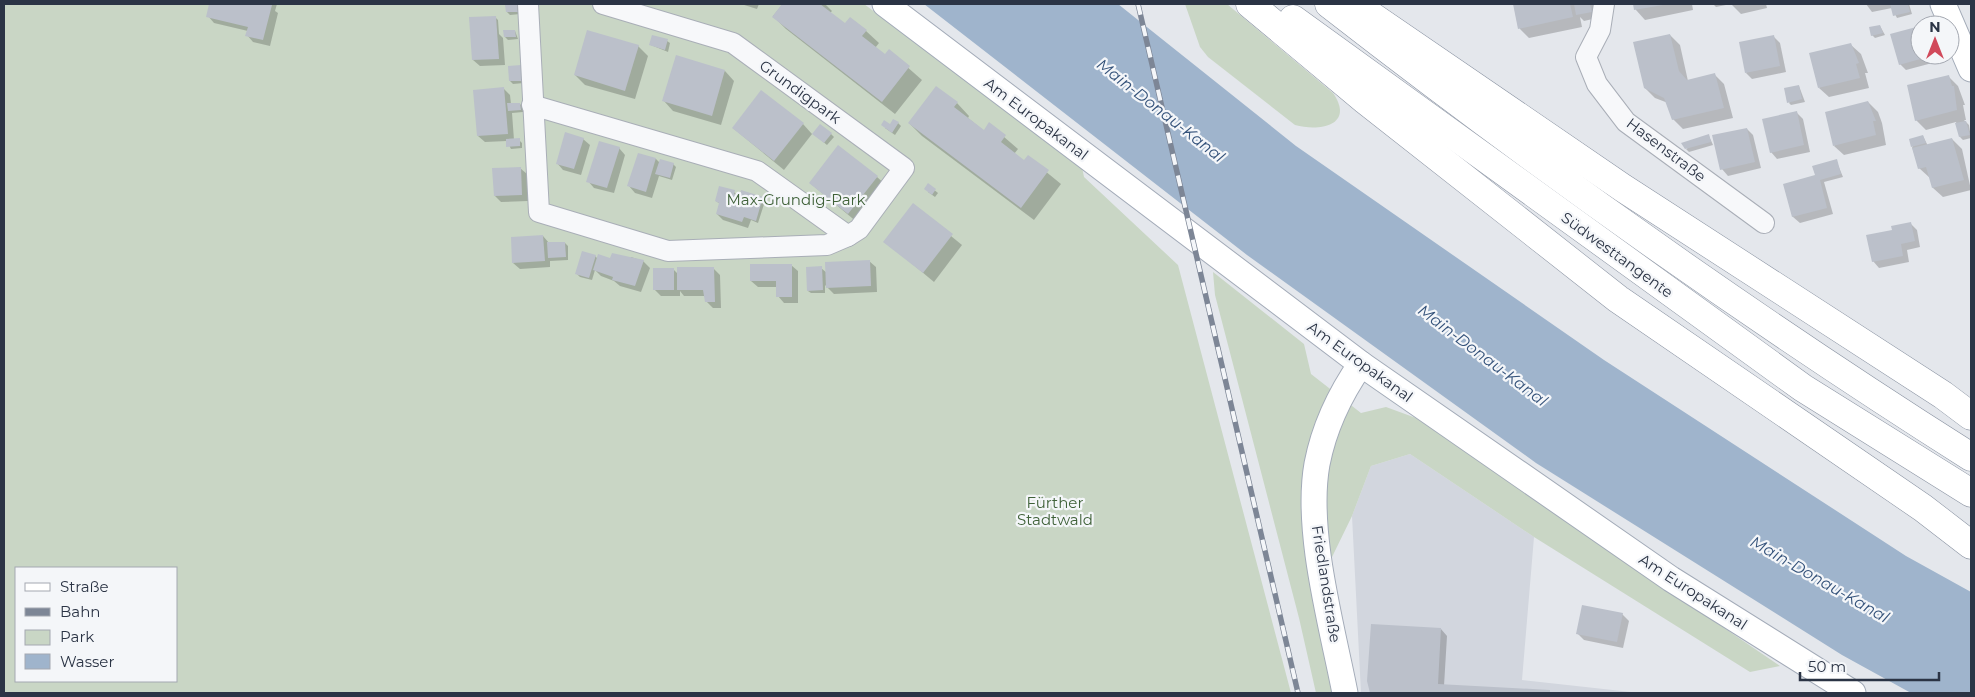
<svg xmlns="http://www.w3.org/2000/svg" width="1975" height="697" viewBox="0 0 1975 697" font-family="Montserrat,sans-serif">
	<rect width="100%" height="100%" fill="#e4e7ec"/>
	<polygon fill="#d2d6de" points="1410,454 1534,537 1522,680 1640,693 1361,693 1352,516 1371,466"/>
	<g fill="#c9d6c5" fill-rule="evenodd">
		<path d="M 4,4 L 864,4 L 1082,167 L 1084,177 L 1178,265 L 1291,693 L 4,693 ZM 16,568 L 176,568 L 176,681 L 16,681 Z"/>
		<path d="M 1185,4 L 1227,4 L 1333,93 C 1355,125 1320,132 1295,125 L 1208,57 L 1200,47 Z"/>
		<polygon points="1213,272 1304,344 1311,374 1361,413 1386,407 1416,418 1780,666 1750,672 1534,537 1410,454 1371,466 1352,516 1314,594 1333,693 1316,693 1299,618 1215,295"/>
	</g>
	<polygon fill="#9fb4cc" points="924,4 1118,4 1296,146 1604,360 1906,556 1971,592 1971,693 1911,693 1842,655 1536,463 1247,255"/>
	<g fill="#0003">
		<polygon points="211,4 277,4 275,11 278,13 270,46 253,42 247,35 248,31 214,23 208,16"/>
		<polygon points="741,4 759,4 757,9"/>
		<polygon points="783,4 825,4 832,11 830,13 845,25 866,31 879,43 875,48 885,55 889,51 922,80 895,114 786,29 773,16"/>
		<polygon points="1514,4 1595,4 1597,18 1584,21 1580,17 1582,27 1529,38 1520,29"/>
		<polygon points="1634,4 1692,4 1693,10 1645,20 1636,10"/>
		<polygon points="1713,4 1731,4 1716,7"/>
		<polygon points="1731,4 1766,4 1767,8 1741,14"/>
		<polygon points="1866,4 1909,4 1912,14 1897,18 1892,8 1872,12"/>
		<polygon points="517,6 520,14 510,15 507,12"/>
		<polygon points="495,17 498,20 499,34 503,38 505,65 480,66 473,60"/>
		<polygon points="1880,26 1885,35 1875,38 1872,35"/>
		<polygon points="1920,27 1920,55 1934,55 1936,62 1906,70 1900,64"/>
		<polygon points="515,31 518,39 508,40 505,37"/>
		<polygon points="1670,35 1680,45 1688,81 1714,74 1724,84 1733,118 1683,129 1673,119 1668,103 1655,98 1645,88"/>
		<polygon points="1773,36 1780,43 1786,72 1752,79 1746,73"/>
		<polygon points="667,41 670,43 668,52 651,45"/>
		<polygon points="1851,45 1861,54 1868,73 1865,73 1869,88 1829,97 1819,88"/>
		<polygon points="638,46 648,56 635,99 585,85 575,75"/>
		<polygon points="520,67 523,70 524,83 513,84 510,81"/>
		<polygon points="725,71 734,81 721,125 673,111 664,101"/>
		<polygon points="1948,76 1958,86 1965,105 1963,105 1966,120 1964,120 1969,125 1971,138 1963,140 1960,137 1956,122 1926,130 1916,120"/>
		<polygon points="1799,86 1805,102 1791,105 1789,103"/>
		<polygon points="504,89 510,95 511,104 520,104 523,107 523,112 512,113 514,140 519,140 522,143 522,148 511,149 507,141 485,142 478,136"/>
		<polygon points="1868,102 1878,112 1882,123 1886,145 1844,155 1834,146"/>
		<polygon points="957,103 969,116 968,118 984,131 989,124 1018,149 1014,154 1025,162 1028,157 1061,184 1034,220 922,136 909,123"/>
		<polygon points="1796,112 1803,119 1810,152 1777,159 1771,152"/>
		<polygon points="898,123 901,126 895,135 885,128"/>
		<polygon points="803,124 812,134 784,170 733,128"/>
		<polygon points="1747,129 1753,135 1761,168 1728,176 1722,169"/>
		<polygon points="831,134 834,137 827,145 816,136"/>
		<polygon points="1709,136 1713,145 1689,152 1686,149"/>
		<polygon points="1923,136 1928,146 1952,139 1962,149 1971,190 1943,197 1933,188 1930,178 1919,168 1912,147"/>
		<polygon points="583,139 590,145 581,175 563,170 557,163"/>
		<polygon points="619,148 625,155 614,193 594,188 588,181"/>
		<polygon points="639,154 656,159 660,163 673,164 676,167 672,180 659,176 652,198 635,193 629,186"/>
		<polygon points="1836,160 1843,177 1824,182 1833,214 1800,223 1793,217 1784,185 1817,176"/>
		<polygon points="520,168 527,174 528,201 501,202 495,196"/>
		<polygon points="877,177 887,186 858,223 810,183"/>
		<polygon points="928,185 938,193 935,197 928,192"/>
		<polygon points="734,192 740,198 762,198 765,201 758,223 751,220 748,228 723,220 717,214 720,204 716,201"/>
		<polygon points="913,205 962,245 934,282 885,241"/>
		<polygon points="1910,223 1917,230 1920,247 1907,250 1909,262 1879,268 1873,261 1893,231"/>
		<polygon points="543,236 549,243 565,243 568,246 568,260 550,261 550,267 520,269 513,263"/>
		<polygon points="595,256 598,259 611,260 630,260 631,257 643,261 650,268 641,292 620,286 614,281 601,276 595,270 592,280 580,277 577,274"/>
		<polygon points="869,261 876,267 877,292 834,294 825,285 825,293 811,293 808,291 821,268 827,273"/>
		<polygon points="791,265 798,271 798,303 784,303 778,296 778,287 758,287 751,281"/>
		<polygon points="713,268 720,275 721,308 713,308 706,301 705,296 684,296 680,291 680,296 661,296 654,289 673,269 678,274"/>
		<polygon points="1622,614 1629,621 1623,648 1584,640 1578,634"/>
		<polygon points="1441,629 1447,636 1444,686 1551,693 1371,693 1368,681"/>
	</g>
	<g fill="#bbc0ca">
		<polygon points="209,4 269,4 272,5 263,40 245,36 248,27 206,17"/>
		<polygon points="782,4 820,4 845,23 850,17 867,30 862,36 885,54 889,49 910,66 882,102 772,17"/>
		<polygon points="1513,4 1570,4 1573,17 1518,29"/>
		<polygon points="1574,4 1590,4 1592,12 1576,15"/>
		<polygon points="1633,4 1663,4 1663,5 1634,10"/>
		<polygon points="1890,4 1908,4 1910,12 1893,16"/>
		<polygon points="505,5 517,5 518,12 506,12"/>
		<polygon points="496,16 499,59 472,60 469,17"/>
		<polygon points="1880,25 1883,33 1871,36 1869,27"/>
		<polygon points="1920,26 1920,55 1931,56 1899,65 1890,34"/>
		<polygon points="503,30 515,30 516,37 504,37"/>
		<polygon points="587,30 639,45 625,91 574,75"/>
		<polygon points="1670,34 1679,71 1687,80 1715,73 1724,108 1672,120 1664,98 1644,88 1633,42"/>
		<polygon points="652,35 668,39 665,50 649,45"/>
		<polygon points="1774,35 1780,66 1745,73 1739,42"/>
		<polygon points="1851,43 1859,63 1856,64 1860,78 1818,88 1809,53"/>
		<polygon points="676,55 725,70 712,116 662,101"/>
		<polygon points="521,65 522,81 509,81 508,66"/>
		<polygon points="1949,75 1952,86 1954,86 1957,110 1915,121 1907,85"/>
		<polygon points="1799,85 1802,99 1787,103 1784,88"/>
		<polygon points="936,86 958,102 954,107 984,130 989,122 1006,135 1001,142 1024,160 1028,155 1049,170 1021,208 908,123"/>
		<polygon points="504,87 508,134 477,136 473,90"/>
		<polygon points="761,90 804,123 774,161 732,128"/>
		<polygon points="1868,101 1876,121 1873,121 1876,135 1833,146 1825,112"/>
		<polygon points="507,103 520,103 521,110 508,111"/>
		<polygon points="1797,111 1804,145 1770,153 1762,119"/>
		<polygon points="893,119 899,122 892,133 881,125 884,120 890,124"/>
		<polygon points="1966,121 1970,135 1959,137 1955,123"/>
		<polygon points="820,124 832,133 824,143 812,134"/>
		<polygon points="1747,128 1755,162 1720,170 1712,135"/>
		<polygon points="565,132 584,138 574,169 556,164"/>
		<polygon points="1709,134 1711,142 1685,149 1681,143"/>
		<polygon points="1923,135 1926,143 1911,147 1909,139"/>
		<polygon points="520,138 520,146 506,147 506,139"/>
		<polygon points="1952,138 1964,180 1932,188 1926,167 1918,169 1912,148"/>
		<polygon points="599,141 620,147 607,188 586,182"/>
		<polygon points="838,145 878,176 848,214 809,183"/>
		<polygon points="638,153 656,158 646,192 627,186"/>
		<polygon points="660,159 674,163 670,178 655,174"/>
		<polygon points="1837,159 1841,174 1820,180 1827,208 1792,217 1783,184 1815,175 1812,166"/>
		<polygon points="521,167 522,195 494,196 492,168"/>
		<polygon points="928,183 936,189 932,195 924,189"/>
		<polygon points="719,186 735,190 734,194 739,196 741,190 763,197 756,221 744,217 742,222 716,214 719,203 715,201"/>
		<polygon points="913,203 953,234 923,273 883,242"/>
		<polygon points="1911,222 1915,241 1901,244 1903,256 1872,262 1866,235 1892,230 1891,226"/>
		<polygon points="543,235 545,261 512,263 511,237"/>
		<polygon points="547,242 565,242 566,257 548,258"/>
		<polygon points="582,251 596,255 589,278 575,274"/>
		<polygon points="612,253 644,260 635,286 612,280 613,277 593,270 598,254 610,258"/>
		<polygon points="870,260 871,286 826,288 825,262"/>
		<polygon points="750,264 792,264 792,297 776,297 776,281 750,281"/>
		<polygon points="822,266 823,290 807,291 806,267"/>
		<polygon points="677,267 714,267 715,302 705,302 703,290 677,290"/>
		<rect x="653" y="268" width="21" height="22"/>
		<polygon points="1582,605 1623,613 1617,642 1576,634"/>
		<polygon points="1371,624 1441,628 1438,684 1550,690 1550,693 1370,693 1367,681"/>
	</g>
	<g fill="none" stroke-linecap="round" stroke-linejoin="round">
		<defs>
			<g id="minor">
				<polyline points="528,4 539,212 668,251 827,245 848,236"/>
				<polyline points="1604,4 1600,30 1586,57 1597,84 1626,122 1764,223"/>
				<polyline points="532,105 757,171 848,236 859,229 904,168 733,43 603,4"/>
			</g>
			<g id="major">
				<polyline points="885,4 1361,364 1671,579 1853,693"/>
				<polyline points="1943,4 1971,69"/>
				<path d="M 1345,693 C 1332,626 1305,531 1317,464 C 1324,428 1340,394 1361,364"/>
			</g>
			<g id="highway">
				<polyline points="1250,4 1365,100 1618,299 1923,508 1971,545"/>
				<path d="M 1329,4 C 1536,165 1750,317 1971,457"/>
				<polyline points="1357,6 1623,188 1943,395 1971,416"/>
				<polyline points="1293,19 1803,388 1971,493"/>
			</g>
		</defs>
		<use href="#minor" stroke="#a9aeb7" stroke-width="22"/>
		<use href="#major" stroke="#a3abb8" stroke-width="27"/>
		<use href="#highway" stroke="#8b94a3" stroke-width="29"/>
		<use href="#minor" stroke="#f7f8fa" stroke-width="20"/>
		<use href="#major" stroke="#fff" stroke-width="25"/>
		<use href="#highway" stroke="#fff" stroke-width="28"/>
		<defs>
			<polyline id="rail" points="1138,4 1298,693"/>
		</defs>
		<use href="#rail" stroke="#7d8696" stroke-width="5.5"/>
		<use href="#rail" stroke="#f4f6f9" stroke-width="4" stroke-dasharray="11" stroke-linecap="butt"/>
	</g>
	<g text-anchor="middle" stroke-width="4.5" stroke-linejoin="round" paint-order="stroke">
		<g font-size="15" fill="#2b3445" stroke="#f4f6f9">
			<text transform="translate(800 92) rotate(36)" y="5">Grundigpark</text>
			<text transform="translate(1036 119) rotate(37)" y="5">Am Europakanal</text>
			<text transform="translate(1666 150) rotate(37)" y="5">Hasenstraße</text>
			<text transform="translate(1617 255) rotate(36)" y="5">Südwesttangente</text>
			<text transform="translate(1360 362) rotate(36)" y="5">Am Europakanal</text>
			<text transform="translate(1326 584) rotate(81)" y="5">Friedlandstraße</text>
			<text transform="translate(1693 592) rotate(33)" y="5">Am Europakanal</text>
		</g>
		<g font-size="15" fill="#3f6138" stroke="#f4f6f9">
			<text x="796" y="205">Max-Grundig-Park</text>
			<text x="1055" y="508">Fürther<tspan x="1055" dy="17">Stadtwald</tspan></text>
		</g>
		<g font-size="16" font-style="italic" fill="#34527a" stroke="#f4f6f9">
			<text transform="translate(1161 110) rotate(38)" y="6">Main-Donau-Kanal</text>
			<text transform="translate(1483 355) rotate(37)" y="6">Main-Donau-Kanal</text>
			<text transform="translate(1820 579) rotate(30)" y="6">Main-Donau-Kanal</text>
		</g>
	</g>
	<rect width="1975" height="697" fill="none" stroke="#2b3445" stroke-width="10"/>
	<rect x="15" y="567" width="162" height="115" fill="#f4f6f9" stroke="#a4a8b1"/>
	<rect x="25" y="583" width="25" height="8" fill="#ffffff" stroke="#a4a8b1"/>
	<text x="60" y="592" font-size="15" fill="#2b3445">Straße</text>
	<rect x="25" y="608" width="25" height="8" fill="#7d8696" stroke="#a4a8b1"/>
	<text x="60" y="617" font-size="15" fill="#2b3445">Bahn</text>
	<rect x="25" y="630" width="25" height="15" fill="#c9d6c5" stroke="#a4a8b1"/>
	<text x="60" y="642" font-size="15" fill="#2b3445">Park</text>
	<rect x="25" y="654" width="25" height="15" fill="#9fb4cc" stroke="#a4a8b1"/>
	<text x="60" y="667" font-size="15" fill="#2b3445">Wasser</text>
	<g transform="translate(1935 40)"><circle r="24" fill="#f4f6f9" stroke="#a4a8b1"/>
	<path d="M0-4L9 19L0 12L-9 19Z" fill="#d1495b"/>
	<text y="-8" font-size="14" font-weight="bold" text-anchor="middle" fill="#2b3445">N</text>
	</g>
	<path d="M1800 672v8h139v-8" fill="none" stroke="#2b3445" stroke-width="2.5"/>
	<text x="1808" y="672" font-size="15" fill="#2b3445" stroke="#f4f6f9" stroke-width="4" paint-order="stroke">50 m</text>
</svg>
